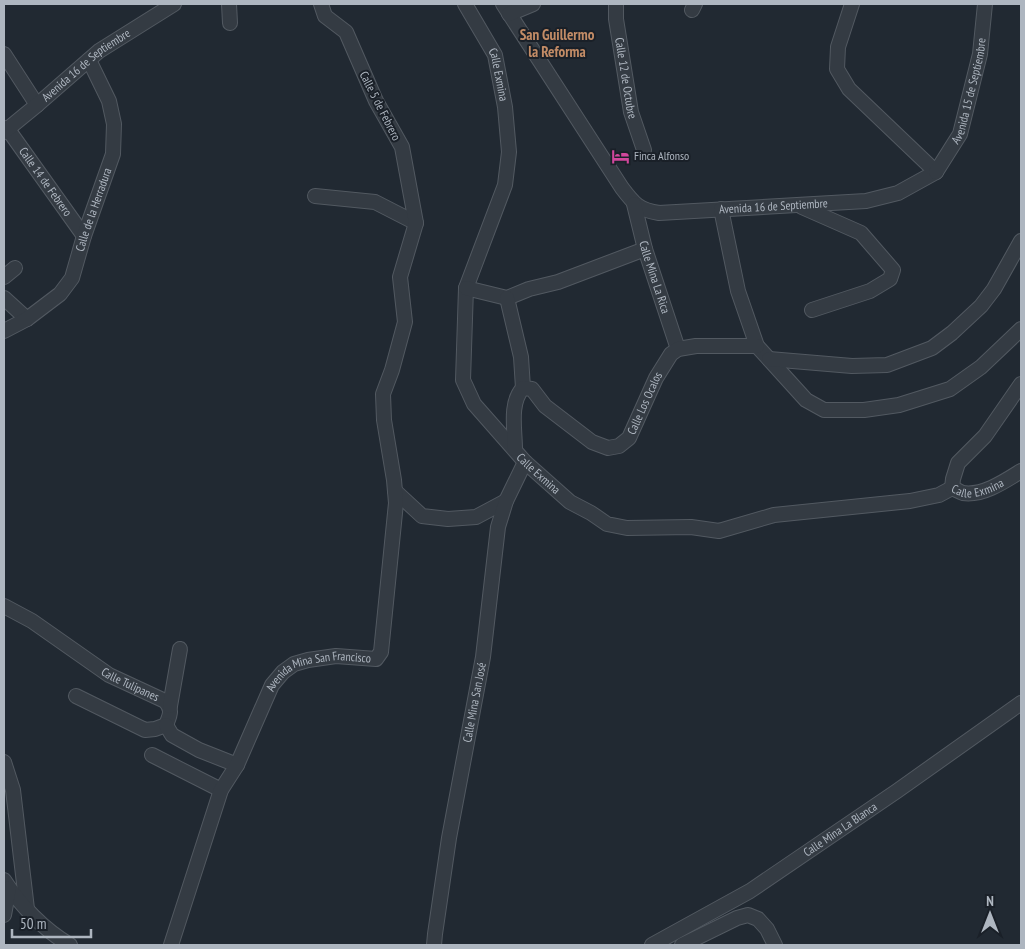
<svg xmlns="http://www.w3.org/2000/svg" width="1025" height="949" viewBox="0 0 1025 949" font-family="'PT Sans Narrow',sans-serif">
	<rect width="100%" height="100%" fill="#212932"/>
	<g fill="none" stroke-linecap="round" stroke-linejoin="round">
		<defs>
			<g id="minor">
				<polyline points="229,4 230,23"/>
				<path id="s1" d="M 465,4 L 495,55 L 505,107 L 509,152 L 505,185 L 466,288 L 463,380 L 474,404 L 525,462 L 570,502 L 591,513 L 607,524 L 627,528 L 691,527 L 719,531 L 774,515 L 910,501 L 939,495 L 952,488 C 955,489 960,492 963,493 C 983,496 1005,481 1021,471"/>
				<path id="s2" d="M 503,4 L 622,188 C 634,204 639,210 659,213 L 866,201 L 898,193 L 936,172"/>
				<path id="s3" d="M 616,4 L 616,19 L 631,112 L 644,150"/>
				<polyline points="852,4 838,47 837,69 849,89 936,172"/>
				<polyline points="692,10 695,4"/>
				<polyline points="509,14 533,4"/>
				<polyline points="4,54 37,105"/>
				<path id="s4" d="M 7,128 L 84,236"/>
				<path id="s5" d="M 4,132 L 37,105 L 99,51 L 174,4"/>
				<path id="s6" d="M 936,172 L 960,134 L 980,54 L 985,4"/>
				<polyline points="315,196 375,202 416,223"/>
				<path id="s7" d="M 634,204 L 645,249 L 678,349"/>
				<polyline points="802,207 861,233 893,270 890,279 870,291 812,310"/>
				<polyline points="721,209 738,291 757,346 806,400 824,410 864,410 899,405 950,389 981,367 1021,329"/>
				<polyline points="4,277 15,268"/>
				<polyline points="466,288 507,298 529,289 558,282 645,249"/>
				<polyline points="4,298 27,319"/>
				<polyline points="507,298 521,357 523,388"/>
				<path id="s8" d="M 4,331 L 27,319 L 60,294 L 72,278 L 84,236 L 113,154 L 114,124 L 109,101 L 89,60"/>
				<polyline points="769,359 852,366 887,365 932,348 952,333 981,306 994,289 1021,241"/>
				<path id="s9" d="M 515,449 C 515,430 509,403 523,388 L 532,389 L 545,406 L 592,442 L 608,448 L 619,446 L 629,438 L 656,378 L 671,354 L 678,349 L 696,346 L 757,346"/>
				<polyline points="952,488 953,479 958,463 985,436 1021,384"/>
				<polyline points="395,491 422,516 448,519 476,517 506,501"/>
				<path id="s10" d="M 4,606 L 32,621 L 109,675 L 165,701 C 173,710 170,715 166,725"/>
				<polyline points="76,696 145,730 155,729 166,725"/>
				<polyline points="170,706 180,649"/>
				<polyline points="166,725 172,735 199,750 237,765"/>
				<polyline points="152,755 221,790"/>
				<polyline points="4,762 13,790 27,909"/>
				<path d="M 4,880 C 20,905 44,930 70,945"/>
				<polyline points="4,915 9,888"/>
				<path id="s11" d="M 171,945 L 221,790 L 237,765 L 272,685 L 283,672 L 294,664 L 308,660 L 336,656 L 376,659 L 381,652 L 396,503 L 394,480 L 384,420 L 383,394 L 392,370 L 405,322 L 400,277 L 416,223 L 402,147 L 376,101 L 346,32 L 325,16 L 321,4"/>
				<path id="s12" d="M 434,945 L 435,934 L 449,838 L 483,657 L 498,527 L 506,501 L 525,462"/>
				<path id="s13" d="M 652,945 L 750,891 L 897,791 L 1021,703"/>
				<polyline points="682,945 737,918 748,915 758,919 767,929 775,945"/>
			</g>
		</defs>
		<use href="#minor" stroke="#525961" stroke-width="16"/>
		<use href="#minor" stroke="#343b43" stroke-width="14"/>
	</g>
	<defs>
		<symbol id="hotel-bare" viewBox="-9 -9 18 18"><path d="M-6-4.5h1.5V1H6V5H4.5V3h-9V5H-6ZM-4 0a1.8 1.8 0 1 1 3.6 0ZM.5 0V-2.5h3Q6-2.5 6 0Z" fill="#d1479c" stroke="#1a2028" stroke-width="2.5" paint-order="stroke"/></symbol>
	</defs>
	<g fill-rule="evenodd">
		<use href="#hotel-bare" x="608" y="144" width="25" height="25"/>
	</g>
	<g text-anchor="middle" stroke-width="4" stroke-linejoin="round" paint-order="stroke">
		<g font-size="12" fill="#aeb6c0" stroke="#1a2028">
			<text dy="4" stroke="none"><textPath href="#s5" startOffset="106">Avenida 16 de Septiembre</textPath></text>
			<text dy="4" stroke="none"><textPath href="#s1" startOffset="79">Calle Exmina</textPath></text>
			<text dy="4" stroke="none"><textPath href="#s3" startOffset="75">Calle 12 de Octubre</textPath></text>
			<text dy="4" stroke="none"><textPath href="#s6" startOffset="89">Avenida 15 de Septiembre</textPath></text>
			<text transform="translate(380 106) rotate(63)" y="4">Calle 5 de Febrero</text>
			<text dy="4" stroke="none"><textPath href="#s4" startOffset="66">Calle 14 de Febrero</textPath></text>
			<text dy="4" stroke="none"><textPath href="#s2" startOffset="380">Avenida 16 de Septiembre</textPath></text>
			<text dy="4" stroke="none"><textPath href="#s8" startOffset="159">Calle de la Herradura</textPath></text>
			<text dy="4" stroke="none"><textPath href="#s7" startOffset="76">Calle Mina La Rica</textPath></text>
			<text dy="4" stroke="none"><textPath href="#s9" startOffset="232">Calle Los Ocalos</textPath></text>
			<text dy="4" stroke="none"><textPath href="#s1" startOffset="514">Calle Exmina</textPath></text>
			<text dy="4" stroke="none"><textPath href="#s1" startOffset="978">Calle Exmina</textPath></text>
			<text dy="4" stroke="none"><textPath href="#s11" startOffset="331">Avenida Mina San Francisco</textPath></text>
			<text dy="4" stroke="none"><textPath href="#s10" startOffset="149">Calle Tulipanes</textPath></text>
			<text dy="4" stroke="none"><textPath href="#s12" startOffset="246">Calle Mina San José</textPath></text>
			<text dy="4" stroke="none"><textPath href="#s13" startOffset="221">Calle Mina La Blanca</textPath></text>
		</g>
		<g font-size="12" fill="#aeb6c0" stroke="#1a2028" text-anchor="start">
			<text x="634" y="160">Finca Alfonso</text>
		</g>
		<g font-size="15" font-weight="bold" fill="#c38c66" stroke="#1a2028">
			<text x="557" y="40">San Guillermo<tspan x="557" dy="17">la Reforma</tspan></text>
		</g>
	</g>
	<rect width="1025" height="949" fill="none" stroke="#aeb6c0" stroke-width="10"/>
	<g transform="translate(990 914)" stroke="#1a2028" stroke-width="4" paint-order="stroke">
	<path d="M0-4L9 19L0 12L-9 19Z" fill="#aeb6c0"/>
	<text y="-8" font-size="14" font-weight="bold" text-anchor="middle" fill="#aeb6c0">N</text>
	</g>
	<path d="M12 929v8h79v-8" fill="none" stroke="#aeb6c0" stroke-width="2.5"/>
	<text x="20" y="929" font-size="15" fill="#aeb6c0" stroke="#1a2028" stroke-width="4" paint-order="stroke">50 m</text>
</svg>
